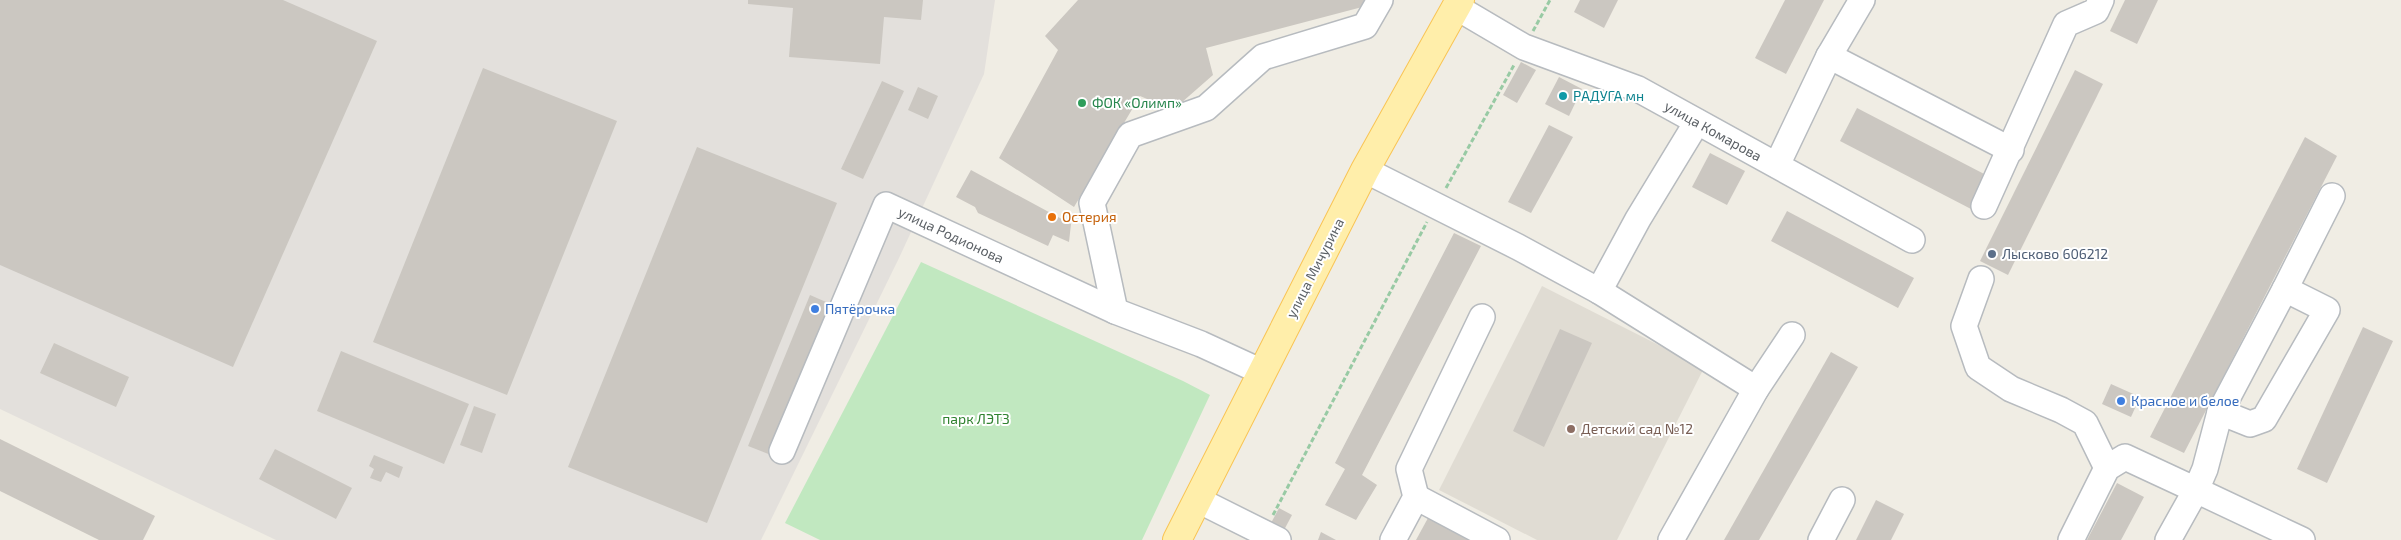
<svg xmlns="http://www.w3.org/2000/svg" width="2401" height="540" viewBox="0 0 2401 540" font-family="'Exo 2',sans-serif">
	<rect width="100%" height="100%" fill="#f0ede4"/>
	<polygon fill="#e3e0dc" points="0,0 995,0 984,74 899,258 761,540 276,540 0,409"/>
	<polygon fill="#e0dcd3" points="1542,286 1704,368 1617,540 1537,540 1439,490"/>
	<polygon fill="#c1e8c0" points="921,262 1183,381 1210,395 1142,540 820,540 785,523"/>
	<g fill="#cbc7c1">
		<polygon points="0,0 283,0 377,41 233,367 0,265"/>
		<polygon points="748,0 923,0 921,20 884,17 880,64 789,57 793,8 748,4"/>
		<polygon points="1078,0 1365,0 1366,6 1206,48 1213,75 1173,110 1140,96 1074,207 999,158 1058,50 1045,36"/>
		<polygon points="1580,0 1618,0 1604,28 1574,12"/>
		<polygon points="1785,0 1824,0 1786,74 1755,58"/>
		<polygon points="2125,0 2158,0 2137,44 2110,31"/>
		<polygon points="1521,62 1536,70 1517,103 1503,95"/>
		<polygon points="483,68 617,121 507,395 373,342"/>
		<polygon points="2075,70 2103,84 2008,275 1980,261"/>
		<polygon points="1559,77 1582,89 1569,116 1545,104"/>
		<polygon points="882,81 904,91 863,179 841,169"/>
		<polygon points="918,87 938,96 928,119 908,110"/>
		<polygon points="1857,108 1988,176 1971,209 1840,141"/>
		<polygon points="1549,125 1573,137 1531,213 1508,202"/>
		<polygon points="2305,137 2337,156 2184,453 2150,437"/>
		<polygon points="697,147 837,203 707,523 568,467"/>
		<polygon points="1710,153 1745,171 1727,205 1692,187"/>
		<polygon points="971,170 1071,224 1069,242 1053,235 1048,246 978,213 975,207 956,197"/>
		<polygon points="1787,211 1914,278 1898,308 1771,241"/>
		<polygon points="1454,233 1481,246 1362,475 1377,485 1356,520 1325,505 1345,469 1335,463"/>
		<polygon points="810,295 833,305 771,455 748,446"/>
		<polygon points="2363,327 2393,341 2327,483 2297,469"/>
		<polygon points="1560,329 1592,343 1544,447 1513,431"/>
		<polygon points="54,343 129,377 116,407 40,373"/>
		<polygon points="341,351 469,404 444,464 317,411"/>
		<polygon points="1831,352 1858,367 1759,540 1724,540"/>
		<polygon points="2111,384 2140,397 2131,417 2102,404"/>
		<polygon points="474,406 496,414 482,453 460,445"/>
		<polygon points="0,439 155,516 143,540 99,540 0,491"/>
		<polygon points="275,449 352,488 336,519 259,479"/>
		<polygon points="374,455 403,467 399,478 386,472 381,482 370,478 374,469 369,466"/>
		<polygon points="2117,483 2144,497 2121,540 2087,540"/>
		<polygon points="1876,500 1904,514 1891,540 1856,540"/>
		<polygon points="1279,508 1292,515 1283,532 1270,525"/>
		<polygon points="1428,518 1468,540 1416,540"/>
		<polygon points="1321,532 1336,540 1318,540"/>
	</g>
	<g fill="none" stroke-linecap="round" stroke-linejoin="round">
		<defs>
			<g id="minor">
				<polyline points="1456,7 1524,47 1638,89 1912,240"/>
				<polyline points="1829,56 2011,150"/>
				<polyline points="1777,165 1829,56 1862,0"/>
				<polyline points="1365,170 1518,247 1599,291 1756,389"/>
				<polyline points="1984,206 2066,24 2096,11 2101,0"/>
				<polyline points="1981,279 1964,326 1978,367 2011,389 2061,410 2085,423 2107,468"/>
				<polyline points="1599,291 1638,219 1697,122"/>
				<polyline points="1115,311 1092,203 1130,135 1206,108 1263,57 1365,26 1380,0"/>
				<polyline points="2220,412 2250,424 2264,419 2327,310 2285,289"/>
				<polyline points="782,451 886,205 1115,311 1201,344 1262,372"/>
				<polyline points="1416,497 1497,540"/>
				<polyline points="1198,500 1278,540"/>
				<polyline points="1393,540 1416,497 1409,469 1482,317"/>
				<polyline points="1671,540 1756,389 1792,335"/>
				<polyline points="1821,540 1842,500"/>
				<polyline points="2071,540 2107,468 2125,457 2196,490 2205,469 2220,412 2285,289 2332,196"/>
				<polyline points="2168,540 2196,490 2302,540"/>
			</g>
			<polyline id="major" points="1177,540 1365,170 1460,0"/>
		</defs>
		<use href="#minor" stroke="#b7bbbf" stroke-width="28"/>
		<use href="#major" stroke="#f9c454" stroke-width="30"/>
		<g stroke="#98caa4" stroke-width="3" stroke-dasharray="5 2.5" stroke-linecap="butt">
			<polyline points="1533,31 1550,0"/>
			<polyline points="1446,188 1514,65"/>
			<polyline points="1273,515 1427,222"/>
		</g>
		<use href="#minor" stroke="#fff" stroke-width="25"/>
		<use href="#major" stroke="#fea" stroke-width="28"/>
	</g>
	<circle fill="#0f9aa8" stroke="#fff" stroke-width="2" cx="1563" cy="96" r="5"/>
	<circle fill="#2e9e5b" stroke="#fff" stroke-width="2" cx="1082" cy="103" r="5"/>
	<circle fill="#e8710a" stroke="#fff" stroke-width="2" cx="1052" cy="217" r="5"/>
	<circle fill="#5c6f8a" stroke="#fff" stroke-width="2" cx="1992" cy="254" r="5"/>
	<g fill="#3f7fe0" stroke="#fff" stroke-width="2">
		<circle cx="815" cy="309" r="5"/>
		<circle cx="2121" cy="401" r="5"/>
	</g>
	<circle fill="#8d6e63" stroke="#fff" stroke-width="2" cx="1571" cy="429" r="5"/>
	<g text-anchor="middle" stroke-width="4" stroke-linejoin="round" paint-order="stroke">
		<g font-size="14" fill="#0d838f" stroke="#fff" text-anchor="start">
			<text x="1573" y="101">РАДУГА мн</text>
		</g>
		<g font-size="14" fill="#27864d" stroke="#fff" text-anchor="start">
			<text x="1092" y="108">ФОК «Олимп»</text>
		</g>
		<g font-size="14" fill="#5c6166" stroke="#fff">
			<text transform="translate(1713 131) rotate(29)" y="5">улица Комарова</text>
			<text transform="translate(951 235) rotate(25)" y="5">улица Родионова</text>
			<text transform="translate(1315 268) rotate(-63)" y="5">улица Мичурина</text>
		</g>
		<g font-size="14" fill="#c56008" stroke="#fff" text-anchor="start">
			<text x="1062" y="222">Остерия</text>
		</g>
		<g font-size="14" fill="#4e5e75" stroke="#fff" text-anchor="start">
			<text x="2002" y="259">Лысково 606212</text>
		</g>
		<g font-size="14" fill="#366cbe" stroke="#fff" text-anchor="start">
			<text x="825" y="314">Пятёрочка</text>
			<text x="2131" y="406">Красное и белое</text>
		</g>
		<g font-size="14" fill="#308230" stroke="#fff">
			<text x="976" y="424">парк ЛЭТЗ</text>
		</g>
		<g font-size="14" fill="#785e54" stroke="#fff" text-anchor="start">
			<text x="1581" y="434">Детский сад №12</text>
		</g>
	</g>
</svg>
